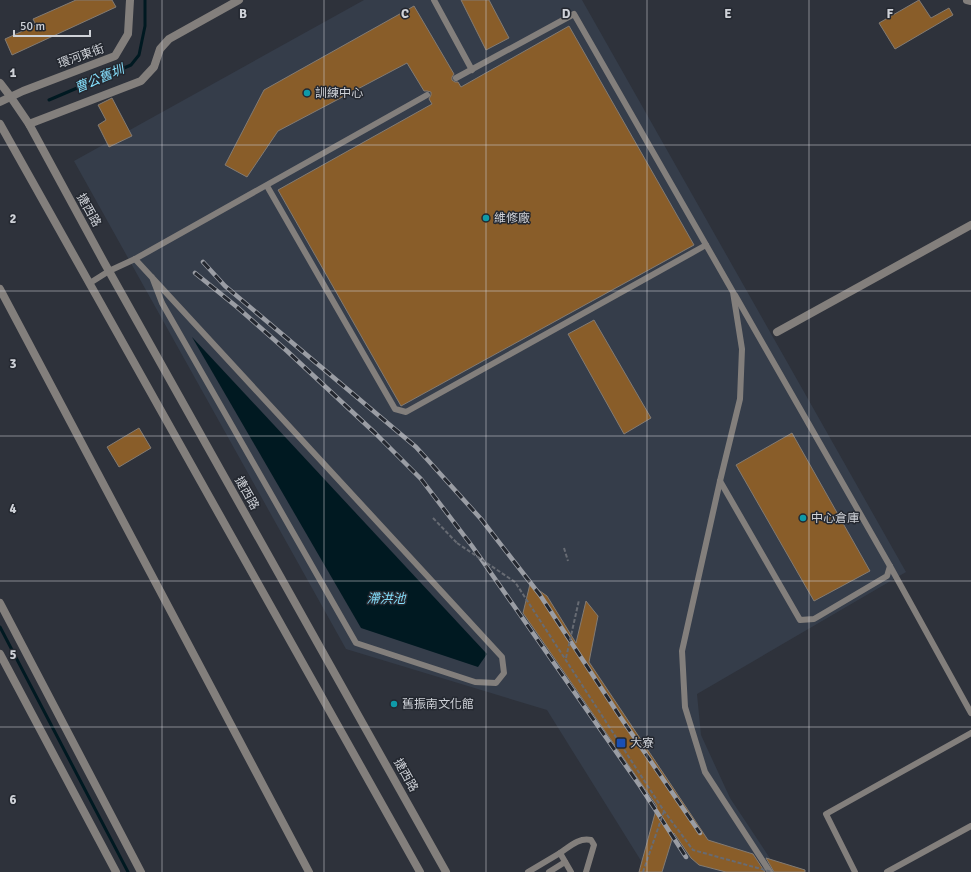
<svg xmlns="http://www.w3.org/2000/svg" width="971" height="872" viewBox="0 0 971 872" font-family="Signika,'Noto Sans TC',sans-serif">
	<rect width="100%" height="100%" fill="#2e323b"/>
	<polygon fill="#353d4a" points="364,0 582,0 906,572 697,694 701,735 730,798 779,872 648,872 547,710 346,649 74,161"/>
	<polygon fill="#001921" points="192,337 487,654 478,667 361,628"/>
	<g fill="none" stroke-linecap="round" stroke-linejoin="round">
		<g stroke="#001921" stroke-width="3">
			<polyline points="49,100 131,65 139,55 145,26 145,0"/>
			<polyline points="0,627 128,872"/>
		</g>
	</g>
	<g fill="#895d29" stroke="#837b73">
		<polygon points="76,0 112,0 116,7 12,55 5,39 36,25 33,19"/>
		<polygon points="461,0 489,0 509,38 486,50"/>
		<polygon points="919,0 931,18 949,8 953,15 895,49 879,23"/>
		<polygon points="414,6 454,74 452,77 452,80 455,82 458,82 461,87 569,26 694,245 401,406 278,190 432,104 429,99 431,95 431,92 427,91 424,91 407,63 278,131 247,177 225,165 264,90"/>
		<polygon points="112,98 132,136 109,147 98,125 106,120 98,105"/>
		<polygon points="594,320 651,418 624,434 568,334"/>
		<polygon points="139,428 151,448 119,467 107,447"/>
		<polygon points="792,433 870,571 814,601 736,465"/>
		<polygon points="530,584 547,596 576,643 586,601 598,616 589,662 708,840 753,854 765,872 726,872 699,865 691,858 674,833 662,872 639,872 657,806 523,613"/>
		<polygon points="766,858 805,870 805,872 774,872"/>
	</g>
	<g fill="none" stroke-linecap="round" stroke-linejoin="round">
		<g stroke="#676b73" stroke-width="2" stroke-dasharray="4 2" stroke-linecap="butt">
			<polyline points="433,518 457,543"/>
			<polyline points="564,548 568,561"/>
		</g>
		<g stroke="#837f7c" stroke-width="6">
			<polyline points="434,0 472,70"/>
			<polyline points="456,78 574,14 733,292 742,349 740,399 720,481 682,651 685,707 705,772 770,872"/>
			<polyline points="267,186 395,409 406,412 706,245"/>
			<polyline points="135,259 502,657 504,673 496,683 475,682 356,643 162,303 152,277"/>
			<polyline points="90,283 109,271 135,259 427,95"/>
			<polyline points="735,295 890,566 971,713"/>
			<polyline points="720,481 800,620 814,619 887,576 890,566"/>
			<polyline points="528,872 560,853"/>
			<polyline points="549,872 565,862"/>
			<path d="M 571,872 L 560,853 C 569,847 579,837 591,840 L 594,845 L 586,872"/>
			<polyline points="855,872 826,814 971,733"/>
			<polyline points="887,872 971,826"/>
		</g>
		<g stroke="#837f7c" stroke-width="8">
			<polyline points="967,0 971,1"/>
			<polyline points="0,83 10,96 29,124 105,264 446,872"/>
			<polyline points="0,102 23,91 115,56 128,34 130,0"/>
			<polyline points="0,124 420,872"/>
			<polyline points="29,124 141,81 154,67 160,49 169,39 239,0"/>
			<polyline points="0,289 309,872"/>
			<polyline points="777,332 971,225"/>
			<polyline points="0,603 141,872"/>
			<polyline points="0,654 116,872"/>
		</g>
		<defs>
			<g id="rail">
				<polyline points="203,262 225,286 416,447 481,519 540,595 619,715 700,833"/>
				<polyline points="195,273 237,307 287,351 375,433 421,479 472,546 640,786 686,857"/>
			</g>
		</defs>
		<use href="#rail" stroke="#9a9da4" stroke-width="4.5"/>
		<use href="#rail" stroke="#242830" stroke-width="3" stroke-dasharray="9" stroke-linecap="butt"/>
		<g stroke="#676b73" stroke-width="2" stroke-dasharray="4 2" stroke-linecap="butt">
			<polyline points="457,543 515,582 664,811 693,850 772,872"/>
			<polyline points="566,658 579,600"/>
			<polyline points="643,872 664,811"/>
		</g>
	</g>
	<path fill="none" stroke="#cfd2d8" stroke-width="1" stroke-opacity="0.55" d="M 162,0 L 162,872M 324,0 L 324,872M 486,0 L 486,872M 647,0 L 647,872M 809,0 L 809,872M 0,145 L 971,145M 0,291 L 971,291M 0,436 L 971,436M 0,581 L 971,581M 0,727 L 971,727"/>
	<g fill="#0f9aa8" stroke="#242830" stroke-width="1.5">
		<circle cx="307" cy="93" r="4"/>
		<circle cx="486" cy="218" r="4"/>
		<circle cx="803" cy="518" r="4"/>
		<circle cx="394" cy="704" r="4"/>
	</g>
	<rect fill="#1a4fb4" stroke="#242830" stroke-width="1.5" x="616" y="738" width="10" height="10" rx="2"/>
	<g text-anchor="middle" stroke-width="3" stroke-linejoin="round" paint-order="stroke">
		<g font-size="12" fill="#cfd2d8" stroke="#242830">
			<text transform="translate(81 56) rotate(-20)" y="4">環河東街</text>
			<text transform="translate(89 210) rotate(61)" y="4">捷西路</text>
			<text transform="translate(247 493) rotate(61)" y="4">捷西路</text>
			<text transform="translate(406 775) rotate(61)" y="4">捷西路</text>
		</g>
		<g font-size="12" fill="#cfd2d8" stroke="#242830" text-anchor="start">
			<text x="315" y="97">訓練中心</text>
			<text x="494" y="222">維修廠</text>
			<text x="811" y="522">中心倉庫</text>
			<text x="402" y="708">舊振南文化館</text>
			<text x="630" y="747">大寮</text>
		</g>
		<g font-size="13" font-style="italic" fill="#84defb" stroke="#242830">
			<text transform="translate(99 78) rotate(-23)" y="5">曹公舊圳</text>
			<text x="386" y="603">滯洪池</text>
		</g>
	</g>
	<g font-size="13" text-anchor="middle" font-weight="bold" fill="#cfd2d8" stroke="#242830" stroke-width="3" stroke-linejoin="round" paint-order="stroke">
		<text x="243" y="18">B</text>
		<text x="405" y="18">C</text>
		<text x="566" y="18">D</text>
		<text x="728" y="18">E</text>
		<text x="890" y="18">F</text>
		<text x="13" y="77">1</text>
		<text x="13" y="223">2</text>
		<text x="13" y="368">3</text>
		<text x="13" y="513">4</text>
		<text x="13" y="659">5</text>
		<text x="13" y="804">6</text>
	</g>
	<path d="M14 30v6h76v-6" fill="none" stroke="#cfd2d8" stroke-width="2"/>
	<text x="20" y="30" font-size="12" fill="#cfd2d8" stroke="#242830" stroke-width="3" paint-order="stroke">50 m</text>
</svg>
